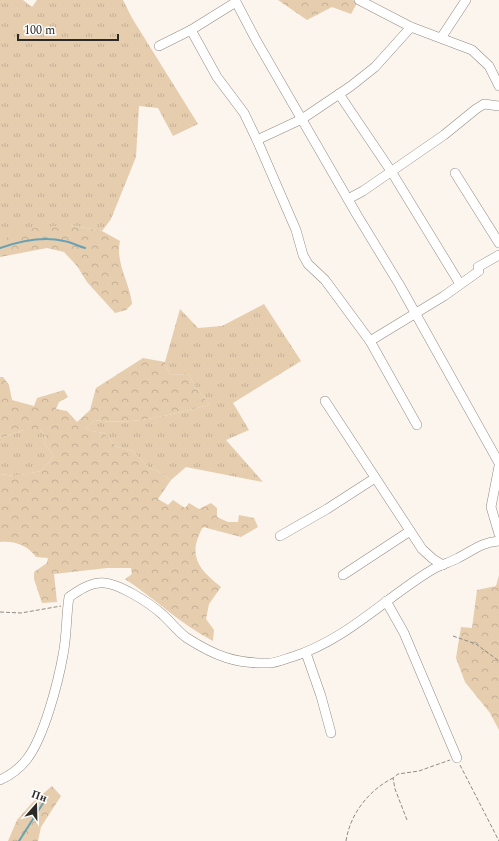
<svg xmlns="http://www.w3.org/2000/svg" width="499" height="841" viewBox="0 0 499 841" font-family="Spectral,serif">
	<defs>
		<pattern id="grass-tufts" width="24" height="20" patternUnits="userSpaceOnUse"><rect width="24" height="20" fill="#e5cdae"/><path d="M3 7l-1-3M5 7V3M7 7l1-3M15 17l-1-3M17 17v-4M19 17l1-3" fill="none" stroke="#c5b096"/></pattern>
		<pattern id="forest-crowns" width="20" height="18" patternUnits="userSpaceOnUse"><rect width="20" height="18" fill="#e5cdae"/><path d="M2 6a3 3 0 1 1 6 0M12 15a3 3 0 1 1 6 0" fill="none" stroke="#c5b096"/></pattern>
	</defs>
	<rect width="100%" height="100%" fill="#fbf5ed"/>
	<g fill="url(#grass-tufts)">
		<polygon points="0,0 23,0 32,7 37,0 123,0 132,18 198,124 173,136 158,108 139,106 136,157 111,219 102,231 70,225 0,242"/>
		<path d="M 264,304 L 301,361 L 233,403 L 249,430 L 226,440 L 263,482 L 186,467 L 171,480 L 156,470 L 149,468 L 133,451 L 117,447 L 104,433 L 91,431 L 86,427 L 95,420 C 135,426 171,414 210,405 L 194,385 L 189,374 L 170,375 L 165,362 L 180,309 L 198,328 L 222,326 Z"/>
		<polygon points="24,430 40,430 46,436 44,443 54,456 41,471 15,476 0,474 0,438"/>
	</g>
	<g fill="url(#forest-crowns)">
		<polygon points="278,0 353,0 357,3 351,14 332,7 307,20"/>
		<path d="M 70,225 L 102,231 L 120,241 C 115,263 130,283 132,304 L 126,310 L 115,313 L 87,282 L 77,266 L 64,252 L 47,248 L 0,257 L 0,242 C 23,226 43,227 70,225 Z"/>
		<path d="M 143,358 L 165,362 L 170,375 L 189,374 L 194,385 L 210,405 C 170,414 136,426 95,420 L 86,427 L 91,431 L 104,433 L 117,447 L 133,451 L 149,468 L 156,470 L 171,480 L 158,499 L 168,505 L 173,500 L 185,508 L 189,503 L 199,509 L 211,503 L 217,508 L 217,517 L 228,522 L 238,522 L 239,515 L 254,518 L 258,527 L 241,537 L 203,527 C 187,555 198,569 221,587 L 209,604 L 206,619 L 214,630 L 213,641 C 180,624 157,600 125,579 L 132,574 L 131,568 L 107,568 L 54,574 L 57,602 L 42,603 L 34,579 L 34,572 L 47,563 L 48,558 L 36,557 C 27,545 15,541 0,542 L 0,474 L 15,476 L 41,471 L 54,456 L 44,443 L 46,436 L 40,430 L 24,430 L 0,438 L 0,377 L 3,377 L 9,385 L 12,400 L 34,406 L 37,398 L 64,390 L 68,397 L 59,402 L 56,409 L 67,411 L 77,422 L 90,410 L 96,388 Z"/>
		<polygon points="499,575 499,730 490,713 465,682 456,658 461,627 472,628 477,590 496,586"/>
		<polygon points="52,786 61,796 41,827 38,841 8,841 17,820 32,803"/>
	</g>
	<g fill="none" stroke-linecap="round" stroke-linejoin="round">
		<g stroke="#69a2b4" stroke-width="2">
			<path d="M 0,248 C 20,241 43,236 64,241 C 71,242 78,246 85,248"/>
			<polyline points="19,841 47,797"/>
		</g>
		<defs>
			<g id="minor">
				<polyline points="235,0 256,40 357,215 399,284 499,463"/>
				<polyline points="359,0 411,27 472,50 489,66 499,86"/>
				<polyline points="191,30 217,77 244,113 257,140 296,230 303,255 308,264 325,280 370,341 417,425"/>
				<polyline points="441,38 466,0"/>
				<polyline points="159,46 191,30 236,2"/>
				<polyline points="339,94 391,171 460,284"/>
				<polyline points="257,140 302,119 351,86 375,67 411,27"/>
				<polyline points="455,173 499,243"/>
				<polyline points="348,199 363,191 444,135 476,109 484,104 499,106"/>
				<polyline points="370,341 444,296 479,271 478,267 499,255"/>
				<polyline points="325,401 422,549 433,559 443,565"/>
				<polyline points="499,466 491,507 499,534"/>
				<polyline points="280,536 327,509 375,478"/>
				<polyline points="343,575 410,531"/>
				<polyline points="386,601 404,633 457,758"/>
				<polyline points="306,653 321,696 331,733"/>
				<path d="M 0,780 C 9,776 20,768 27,759 C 44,737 58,683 63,655 C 67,636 66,616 69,597 C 78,591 88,584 99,583 C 115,580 151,604 163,615 C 171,622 178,632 187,638 C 215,656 236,664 269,663 C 277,663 285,659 292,657 C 346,640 384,599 430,571 C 439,565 449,563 458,558 C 474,550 480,543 499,541"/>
			</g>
		</defs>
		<use href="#minor" stroke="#918b84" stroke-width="10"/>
		<g stroke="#8f8b86" stroke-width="1" stroke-dasharray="4 2" stroke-linecap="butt">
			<polyline points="0,612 21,613 61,606"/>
			<polyline points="453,636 476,644 499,661"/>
			<polyline points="460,765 499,841"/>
			<polyline points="407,820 395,789 393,778 398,774 419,771 450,760"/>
			<path d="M 346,841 C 350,814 369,790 393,778"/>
		</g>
		<use href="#minor" stroke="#fff" stroke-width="9"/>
	</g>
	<g transform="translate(36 805) rotate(20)" stroke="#ffffff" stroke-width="3" paint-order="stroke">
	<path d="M0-3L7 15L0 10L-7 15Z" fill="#2c2a27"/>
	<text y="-6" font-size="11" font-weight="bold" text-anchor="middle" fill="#2c2a27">Пн</text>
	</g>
	<path d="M18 34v6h100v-6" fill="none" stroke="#2c2a27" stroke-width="2"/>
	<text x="24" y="34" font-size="12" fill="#2c2a27" stroke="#ffffff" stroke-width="3" paint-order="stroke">100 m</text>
</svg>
